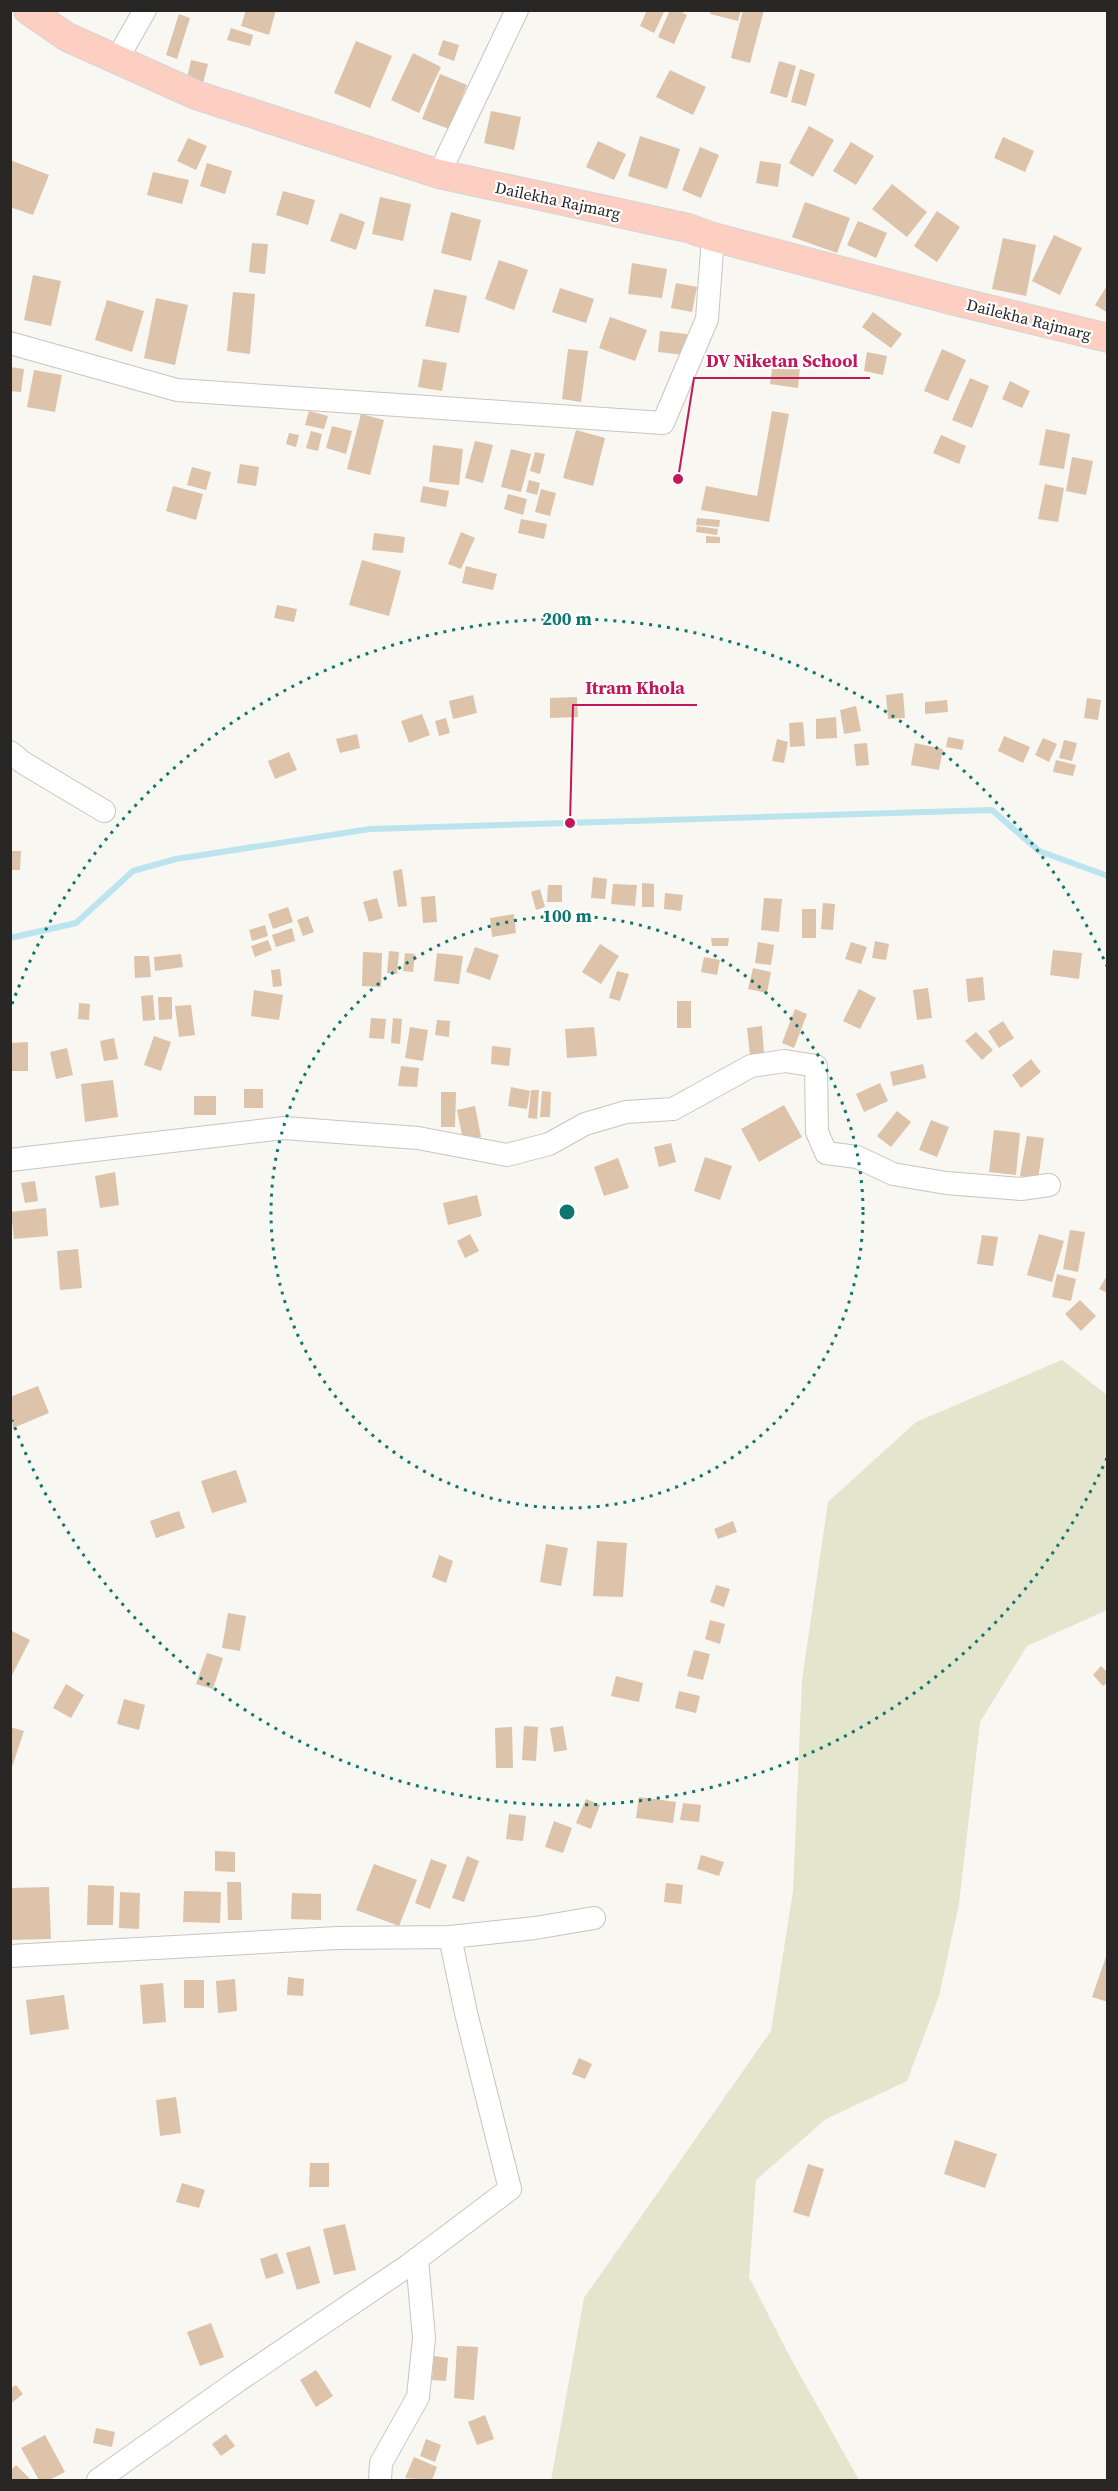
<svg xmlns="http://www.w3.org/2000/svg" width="1118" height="2491" viewBox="0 0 1118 2491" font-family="'Source Serif 4',serif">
	<rect width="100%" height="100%" fill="#f9f7f2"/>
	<polygon fill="#e3e5cc" points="1062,1360 1107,1395 1107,1610 1027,1646 980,1722 959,1904 939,1996 907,2081 826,2119 756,2180 749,2277 791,2359 859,2480 551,2480 584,2298 771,2031 793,1891 802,1680 828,1502 916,1422"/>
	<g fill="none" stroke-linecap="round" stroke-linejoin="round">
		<polyline stroke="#bbe4ee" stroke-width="6" points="10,938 76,923 133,871 176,859 370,829 992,810 1039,851 1108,876"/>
	</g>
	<g fill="#dcc3a9">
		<polygon points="246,10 276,10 269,35 241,26"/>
		<polygon points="647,10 665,10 654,33 640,26"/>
		<polygon points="670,10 678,10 687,15 674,44 658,37"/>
		<polygon points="711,10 741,10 738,21 710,14"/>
		<polygon points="743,10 764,10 750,63 731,58"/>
		<polygon points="179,14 190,18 177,59 166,55"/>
		<polygon points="231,28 253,35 250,46 227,40"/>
		<polygon points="443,40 459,45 454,61 438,55"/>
		<polygon points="356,41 392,56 370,108 334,93"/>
		<polygon points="413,53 441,67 419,113 391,100"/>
		<polygon points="191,60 208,64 201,91 185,87"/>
		<polygon points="779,61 796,66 787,98 770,93"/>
		<polygon points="800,69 815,74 806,106 791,102"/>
		<polygon points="670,70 706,87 693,115 656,97"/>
		<polygon points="440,74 467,85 449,129 422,119"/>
		<polygon points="491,111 521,117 514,150 484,143"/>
		<polygon points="809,126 834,140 813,177 789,163"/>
		<polygon points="640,136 680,149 667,189 628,176"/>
		<polygon points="1003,137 1034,151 1025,172 994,158"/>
		<polygon points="188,138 207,146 196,170 177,161"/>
		<polygon points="598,141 626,154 614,180 586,167"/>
		<polygon points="851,142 874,156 856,185 833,171"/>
		<polygon points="700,147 719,155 701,198 682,190"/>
		<polygon points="10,160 49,175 33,215 10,207"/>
		<polygon points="760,161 781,164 778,187 756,183"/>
		<polygon points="207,163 232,171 225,194 200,186"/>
		<polygon points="153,172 189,180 182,204 147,195"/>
		<polygon points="892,184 927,212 907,237 872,209"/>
		<polygon points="283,191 315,200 308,225 276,215"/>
		<polygon points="380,197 411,204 403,241 372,234"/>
		<polygon points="805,202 850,218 837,253 792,237"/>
		<polygon points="937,211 960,227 937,262 914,246"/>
		<polygon points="451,212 481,220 471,261 441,253"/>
		<polygon points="340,213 365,222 356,250 330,241"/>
		<polygon points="858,221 887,233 876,258 847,245"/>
		<polygon points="1054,235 1082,248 1060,295 1032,281"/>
		<polygon points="1003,238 1036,245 1026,296 992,289"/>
		<polygon points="252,243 268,244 265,274 249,272"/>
		<polygon points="499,260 528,270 514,310 485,299"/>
		<polygon points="632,263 667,269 662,298 628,294"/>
		<polygon points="33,275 61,281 51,326 24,320"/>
		<polygon points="676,283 697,287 692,312 671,308"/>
		<polygon points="1108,284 1108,313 1095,305"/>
		<polygon points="560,288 594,299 586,323 552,312"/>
		<polygon points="434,289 467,296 459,333 425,326"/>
		<polygon points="233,292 255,294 250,354 227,351"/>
		<polygon points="156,298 188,305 175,365 144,358"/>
		<polygon points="107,300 144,311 132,352 95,340"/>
		<polygon points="873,312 902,334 891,348 862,327"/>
		<polygon points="610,317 647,330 635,361 599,348"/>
		<polygon points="660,331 687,334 685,355 658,352"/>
		<polygon points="568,349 588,351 581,402 562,399"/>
		<polygon points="942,349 966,360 948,401 924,391"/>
		<polygon points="867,352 887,356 883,375 864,371"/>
		<polygon points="423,359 447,363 442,391 418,387"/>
		<polygon points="773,362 800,366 798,388 770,384"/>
		<polygon points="10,367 24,369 21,392 10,391"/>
		<polygon points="34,370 62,375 55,412 27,407"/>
		<polygon points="970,378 989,386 972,428 952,420"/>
		<polygon points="1010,381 1030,391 1022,408 1002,399"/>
		<polygon points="309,411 328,416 324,429 305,425"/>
		<polygon points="772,411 789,414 769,522 701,510 706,486 757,496"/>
		<polygon points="361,414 384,420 370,475 347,469"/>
		<polygon points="332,426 352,431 346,454 326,448"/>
		<polygon points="1046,429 1070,434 1064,469 1039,465"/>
		<polygon points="576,430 605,438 593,486 563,478"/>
		<polygon points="311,431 322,434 318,451 306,448"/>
		<polygon points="289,433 299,435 296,447 286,444"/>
		<polygon points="941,435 966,446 959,464 933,453"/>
		<polygon points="475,441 493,445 483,483 465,478"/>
		<polygon points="433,445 463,449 459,485 429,482"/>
		<polygon points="511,449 531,454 521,492 501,487"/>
		<polygon points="535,452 545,454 540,474 530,471"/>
		<polygon points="1072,457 1093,461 1086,495 1066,491"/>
		<polygon points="240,464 259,467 256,486 237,483"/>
		<polygon points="192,467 211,472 206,490 187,485"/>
		<polygon points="529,480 540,483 537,495 526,492"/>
		<polygon points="1045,484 1064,488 1058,522 1038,519"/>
		<polygon points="173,486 203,494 196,520 166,511"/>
		<polygon points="423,486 449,491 446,507 420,502"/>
		<polygon points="541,489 556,493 550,516 535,512"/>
		<polygon points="508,494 527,499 523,515 504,509"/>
		<polygon points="697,518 720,520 719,527 696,525"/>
		<polygon points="521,519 547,524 544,539 518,533"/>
		<polygon points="697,526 718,529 717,535 696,532"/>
		<polygon points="461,532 475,538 461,569 448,564"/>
		<polygon points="374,533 405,537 403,553 372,550"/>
		<polygon points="706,536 720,537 720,543 706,543"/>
		<polygon points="362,560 401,571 389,616 349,605"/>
		<polygon points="466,566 497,574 493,590 462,583"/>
		<polygon points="277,605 297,609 294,622 274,618"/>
		<polygon points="903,693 905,718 888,719 886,695"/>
		<polygon points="473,695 477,713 453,719 449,701"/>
		<polygon points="577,697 578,717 550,718 550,698"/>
		<polygon points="1087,698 1101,700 1098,720 1084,718"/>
		<polygon points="947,700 948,712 925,714 925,702"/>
		<polygon points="856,706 861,731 844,734 840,710"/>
		<polygon points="422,714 430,735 409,743 401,721"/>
		<polygon points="836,717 837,738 816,739 816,719"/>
		<polygon points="446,718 450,733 439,736 435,721"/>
		<polygon points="803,722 805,746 790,747 789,723"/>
		<polygon points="357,734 360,748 340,753 336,739"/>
		<polygon points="1004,736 1030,747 1023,763 998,751"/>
		<polygon points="948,737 964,740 962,750 946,747"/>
		<polygon points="1043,738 1057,744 1049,762 1035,755"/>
		<polygon points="777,739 788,742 784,763 772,761"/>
		<polygon points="1064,740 1077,743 1072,761 1059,758"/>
		<polygon points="867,743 869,765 856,766 854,744"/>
		<polygon points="915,743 943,749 939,770 911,765"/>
		<polygon points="289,752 297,770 275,779 268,761"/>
		<polygon points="1056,760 1076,765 1073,776 1053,772"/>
		<polygon points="10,851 21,851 20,870 10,870"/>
		<polygon points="402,869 407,906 398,907 393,871"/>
		<polygon points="593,877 607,879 605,899 591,898"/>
		<polygon points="642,883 654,884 654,907 642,907"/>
		<polygon points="613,884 637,885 635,906 611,904"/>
		<polygon points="548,885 562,885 562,902 547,902"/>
		<polygon points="540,889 545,907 536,910 531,892"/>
		<polygon points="665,893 683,895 681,911 664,909"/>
		<polygon points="435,896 437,922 423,923 421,897"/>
		<polygon points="377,898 383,918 369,922 363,902"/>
		<polygon points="764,898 782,899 779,932 761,930"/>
		<polygon points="823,903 835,904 833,930 821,929"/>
		<polygon points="288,907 293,922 273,929 268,914"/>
		<rect x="802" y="909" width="14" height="29"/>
		<polygon points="514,914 516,933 492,937 490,918"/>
		<polygon points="308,916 314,932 303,936 297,920"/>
		<polygon points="265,925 268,936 252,941 249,930"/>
		<polygon points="292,928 295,941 276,947 272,935"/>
		<polygon points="711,938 729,938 728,946 712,946"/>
		<polygon points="268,940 272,950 255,957 251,946"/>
		<polygon points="875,941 889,944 886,960 872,958"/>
		<polygon points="758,942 774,945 771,965 755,963"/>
		<polygon points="851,942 867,947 861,964 845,959"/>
		<polygon points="600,944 619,956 601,984 582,972"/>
		<polygon points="475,947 499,955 490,980 466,972"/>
		<polygon points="1053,950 1082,953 1079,979 1050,975"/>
		<polygon points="389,951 399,952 397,974 387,973"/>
		<polygon points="363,952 382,953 381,987 362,986"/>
		<polygon points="405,953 415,954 413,972 403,971"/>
		<polygon points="437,953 463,956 459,984 434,981"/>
		<polygon points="181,954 183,967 155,971 154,957"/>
		<polygon points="134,956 149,956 151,977 135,978"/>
		<polygon points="704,957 720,960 717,975 701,972"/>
		<polygon points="753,968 771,972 767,993 748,989"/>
		<polygon points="280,969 282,986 273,987 271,970"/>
		<polygon points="617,971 629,974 620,1001 609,998"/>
		<polygon points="983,977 985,1000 968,1002 966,979"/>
		<polygon points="928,988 932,1018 917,1020 913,990"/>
		<polygon points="859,989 876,998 860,1029 843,1021"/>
		<polygon points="254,990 283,995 279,1020 251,1016"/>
		<polygon points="153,995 155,1020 143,1021 141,996"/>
		<polygon points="158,997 172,997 172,1019 159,1020"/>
		<rect x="677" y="1001" width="14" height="27"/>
		<polygon points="79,1003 90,1004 89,1020 78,1019"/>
		<polygon points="191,1005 195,1035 179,1037 175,1006"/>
		<polygon points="795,1009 807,1014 794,1048 782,1043"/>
		<polygon points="371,1018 386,1019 384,1039 369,1038"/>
		<polygon points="393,1018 402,1019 400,1044 391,1043"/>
		<polygon points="437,1020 450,1021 449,1037 435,1035"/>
		<polygon points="1003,1021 1014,1038 999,1048 988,1031"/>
		<polygon points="762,1026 764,1054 750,1055 747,1028"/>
		<polygon points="410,1027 428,1030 423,1061 405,1058"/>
		<polygon points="594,1027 597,1056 567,1058 565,1029"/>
		<polygon points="976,1032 993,1050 982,1060 965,1041"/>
		<polygon points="154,1036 171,1042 161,1071 144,1065"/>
		<polygon points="114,1038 118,1059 104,1061 100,1041"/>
		<polygon points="28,1042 28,1071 10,1071 10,1043"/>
		<polygon points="492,1046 511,1048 509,1066 491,1064"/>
		<polygon points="67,1048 73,1075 56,1079 50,1052"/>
		<polygon points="1031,1059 1041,1072 1021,1088 1012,1075"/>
		<polygon points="923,1064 926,1078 893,1086 890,1072"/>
		<polygon points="401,1066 419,1068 417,1087 398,1086"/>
		<polygon points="113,1080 118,1117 85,1122 81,1084"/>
		<polygon points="880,1083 888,1101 864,1112 856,1094"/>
		<polygon points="511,1087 530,1091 527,1109 508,1106"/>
		<rect x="244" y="1089" width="19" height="19"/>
		<polygon points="531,1090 539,1090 537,1119 528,1118"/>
		<polygon points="542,1091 551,1092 550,1117 540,1117"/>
		<polygon points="441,1092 456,1092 455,1127 441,1127"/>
		<rect x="194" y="1096" width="22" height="19"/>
		<polygon points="784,1105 802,1137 759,1162 741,1129"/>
		<polygon points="475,1106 481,1137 463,1140 457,1110"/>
		<polygon points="897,1111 911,1122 891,1147 877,1136"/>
		<polygon points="931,1120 949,1127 937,1157 919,1150"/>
		<polygon points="994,1130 1020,1133 1016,1175 989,1172"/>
		<polygon points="1027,1136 1044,1138 1038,1179 1020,1176"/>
		<polygon points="671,1143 676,1162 659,1167 654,1147"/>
		<polygon points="705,1157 732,1166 720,1200 694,1191"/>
		<polygon points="618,1158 629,1188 604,1196 594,1167"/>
		<polygon points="115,1172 119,1205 100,1208 95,1176"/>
		<polygon points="35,1181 38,1201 25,1203 21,1183"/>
		<polygon points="477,1195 482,1216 448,1225 443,1203"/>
		<polygon points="46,1208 48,1236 14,1239 11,1212"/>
		<polygon points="1070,1230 1085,1232 1078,1272 1063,1269"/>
		<polygon points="470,1234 479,1251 465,1258 457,1241"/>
		<polygon points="1039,1234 1064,1241 1052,1282 1027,1275"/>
		<polygon points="982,1235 998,1237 993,1266 977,1264"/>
		<polygon points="78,1249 82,1288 60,1290 57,1251"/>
		<polygon points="1057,1274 1076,1279 1071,1301 1052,1297"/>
		<polygon points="1108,1274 1108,1293 1099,1289"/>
		<polygon points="1080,1300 1096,1316 1081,1331 1065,1314"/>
		<polygon points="38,1386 49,1413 13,1428 10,1397"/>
		<polygon points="236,1470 247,1502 212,1513 201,1481"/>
		<polygon points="179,1511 185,1528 156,1538 150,1521"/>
		<polygon points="733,1521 737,1532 718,1539 714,1529"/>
		<polygon points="597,1541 627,1543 623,1597 593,1596"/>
		<polygon points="546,1544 568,1548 561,1586 540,1582"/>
		<polygon points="439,1555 453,1561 446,1583 432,1577"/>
		<polygon points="716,1585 730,1589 724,1607 710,1602"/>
		<polygon points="228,1613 246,1616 240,1651 222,1648"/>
		<polygon points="710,1620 725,1624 720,1644 705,1639"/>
		<polygon points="10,1630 30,1640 10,1679"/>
		<polygon points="694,1650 710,1654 703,1680 687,1676"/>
		<polygon points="207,1653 223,1658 213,1689 196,1684"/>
		<polygon points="1101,1666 1108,1673 1108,1682 1103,1686 1093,1675"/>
		<polygon points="616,1676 643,1683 639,1702 611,1696"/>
		<polygon points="66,1684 84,1695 71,1718 53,1708"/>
		<polygon points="679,1691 700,1696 696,1713 675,1708"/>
		<polygon points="124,1699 145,1705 139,1730 117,1724"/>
		<polygon points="524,1726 538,1727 536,1761 522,1760"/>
		<polygon points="563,1726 567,1750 554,1752 550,1728"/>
		<polygon points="10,1727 24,1731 11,1770 10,1770"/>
		<polygon points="512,1727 513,1768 496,1768 495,1728"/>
		<polygon points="639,1797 676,1802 673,1823 636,1818"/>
		<polygon points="586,1799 600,1805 591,1829 576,1823"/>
		<polygon points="683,1803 701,1805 699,1822 680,1820"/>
		<polygon points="509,1814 526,1816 523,1841 506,1839"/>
		<polygon points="554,1821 572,1828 563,1853 545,1847"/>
		<polygon points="215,1851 235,1852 235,1872 215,1871"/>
		<polygon points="701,1855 724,1862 719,1876 697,1869"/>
		<polygon points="467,1856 479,1861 464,1902 452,1898"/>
		<polygon points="431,1859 447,1865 430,1909 415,1903"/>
		<polygon points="374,1864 417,1880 399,1926 356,1910"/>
		<polygon points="227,1882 241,1882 242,1920 228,1920"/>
		<polygon points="666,1883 683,1885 681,1904 664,1902"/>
		<polygon points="88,1885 114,1886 113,1925 87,1925"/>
		<polygon points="49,1887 51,1939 10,1940 10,1888"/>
		<polygon points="184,1891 221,1892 220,1923 183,1922"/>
		<polygon points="120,1892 140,1893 139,1929 119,1928"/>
		<polygon points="292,1893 321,1894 321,1920 291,1919"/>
		<polygon points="1107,1954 1108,1954 1108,2002 1092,1997"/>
		<polygon points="288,1977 304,1979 303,1996 287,1995"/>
		<polygon points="235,1979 237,2011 218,2013 216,1981"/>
		<rect x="184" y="1980" width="20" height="28"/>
		<polygon points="163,1983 166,2022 143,2024 140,1985"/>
		<polygon points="64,1995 69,2029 30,2035 26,2000"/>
		<polygon points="579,2058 592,2064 585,2079 572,2074"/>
		<polygon points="176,2097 181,2133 160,2136 156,2100"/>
		<polygon points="955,2140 997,2154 985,2188 944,2174"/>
		<polygon points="310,2163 329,2163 329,2187 309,2187"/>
		<polygon points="808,2164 824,2169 809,2217 793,2212"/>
		<polygon points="182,2183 205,2190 199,2208 176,2202"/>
		<polygon points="345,2224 356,2270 334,2275 323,2229"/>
		<polygon points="310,2246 320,2283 297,2290 286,2253"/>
		<polygon points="277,2253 284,2273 266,2279 260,2259"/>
		<polygon points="211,2323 224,2357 200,2366 187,2332"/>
		<polygon points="457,2346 478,2347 474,2400 454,2398"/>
		<polygon points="434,2356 448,2358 446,2381 432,2380"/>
		<polygon points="316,2370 333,2396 316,2407 300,2380"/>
		<polygon points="16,2385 23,2394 10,2404 10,2389"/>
		<polygon points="485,2415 494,2439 477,2445 468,2422"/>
		<polygon points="96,2428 115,2432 112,2447 93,2443"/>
		<polygon points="226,2434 235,2446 221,2456 212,2444"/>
		<polygon points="45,2435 65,2472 49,2480 39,2480 21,2448"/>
		<polygon points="426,2439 441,2445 435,2462 420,2456"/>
		<polygon points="414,2457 437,2467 432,2480 405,2478"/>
		<polygon points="16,2465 31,2480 10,2480 10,2471"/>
	</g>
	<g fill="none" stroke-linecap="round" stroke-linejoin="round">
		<defs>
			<g id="minor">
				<polyline points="116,61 145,10"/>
				<polyline points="439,174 517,10"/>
				<polyline points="10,343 177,390 663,423 707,319 713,237"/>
				<polyline points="10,752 22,762 104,811"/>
				<polyline points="10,1160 284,1128 418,1138 507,1155 549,1144 585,1124 626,1112 673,1109 751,1066 785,1061 816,1066 817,1132 826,1153 857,1157 893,1174 946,1183 1021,1189 1049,1185"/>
				<polyline points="10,1956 337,1938 450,1937 535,1928 594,1918"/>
				<polyline points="98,2480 239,2380 409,2265 510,2189 466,2013 450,1937"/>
				<polyline points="380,2480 381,2463 418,2397 424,2338 417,2259"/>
			</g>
			<polyline id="major" points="28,10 67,37 196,95 439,174 688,228 713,237 951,300 1108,338"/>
		</defs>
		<use href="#minor" stroke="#c7c5c0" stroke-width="24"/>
		<use href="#major" stroke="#d4d4d4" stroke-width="30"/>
		<use href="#minor" stroke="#fff" stroke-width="22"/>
		<use href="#major" stroke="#fdcfc2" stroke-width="28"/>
	</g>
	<g fill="none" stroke="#0f766e" stroke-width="3" stroke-dasharray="3 6">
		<circle cx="567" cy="1212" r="296"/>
		<path d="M1107 1458A593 593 0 0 1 12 1420M12 1004A593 593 0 0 1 1107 966"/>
	</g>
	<g text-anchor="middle" stroke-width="4.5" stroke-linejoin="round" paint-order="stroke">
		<g font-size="16" fill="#282726" stroke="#fff">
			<text transform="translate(558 200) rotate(12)" y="6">Dailekha Rajmarg</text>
			<text transform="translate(1029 319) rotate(14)" y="6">Dailekha Rajmarg</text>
		</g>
	</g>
	<circle cx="567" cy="1212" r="9" fill="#0f766e" stroke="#fff" stroke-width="3"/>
	<g font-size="18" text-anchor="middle" font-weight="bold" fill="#0f766e" stroke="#fff" stroke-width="4.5" stroke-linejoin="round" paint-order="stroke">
		<text x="567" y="625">200 m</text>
		<text x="567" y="922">100 m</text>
	</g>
	<path fill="none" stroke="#c2185b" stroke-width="2" d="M678 479L694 378H870M570 823L573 705H697"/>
	<g fill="#c2185b" stroke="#fff" stroke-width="2">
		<circle cx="678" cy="479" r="6"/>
		<circle cx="570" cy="823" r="6"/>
	</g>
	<g font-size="18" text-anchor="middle" font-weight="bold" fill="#c2185b" stroke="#fff" stroke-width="4.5" stroke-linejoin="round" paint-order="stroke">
		<text x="782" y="367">DV Niketan School</text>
		<text x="635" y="694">Itram Khola</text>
	</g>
	<rect width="1118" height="2491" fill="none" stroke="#282726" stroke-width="24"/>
</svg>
